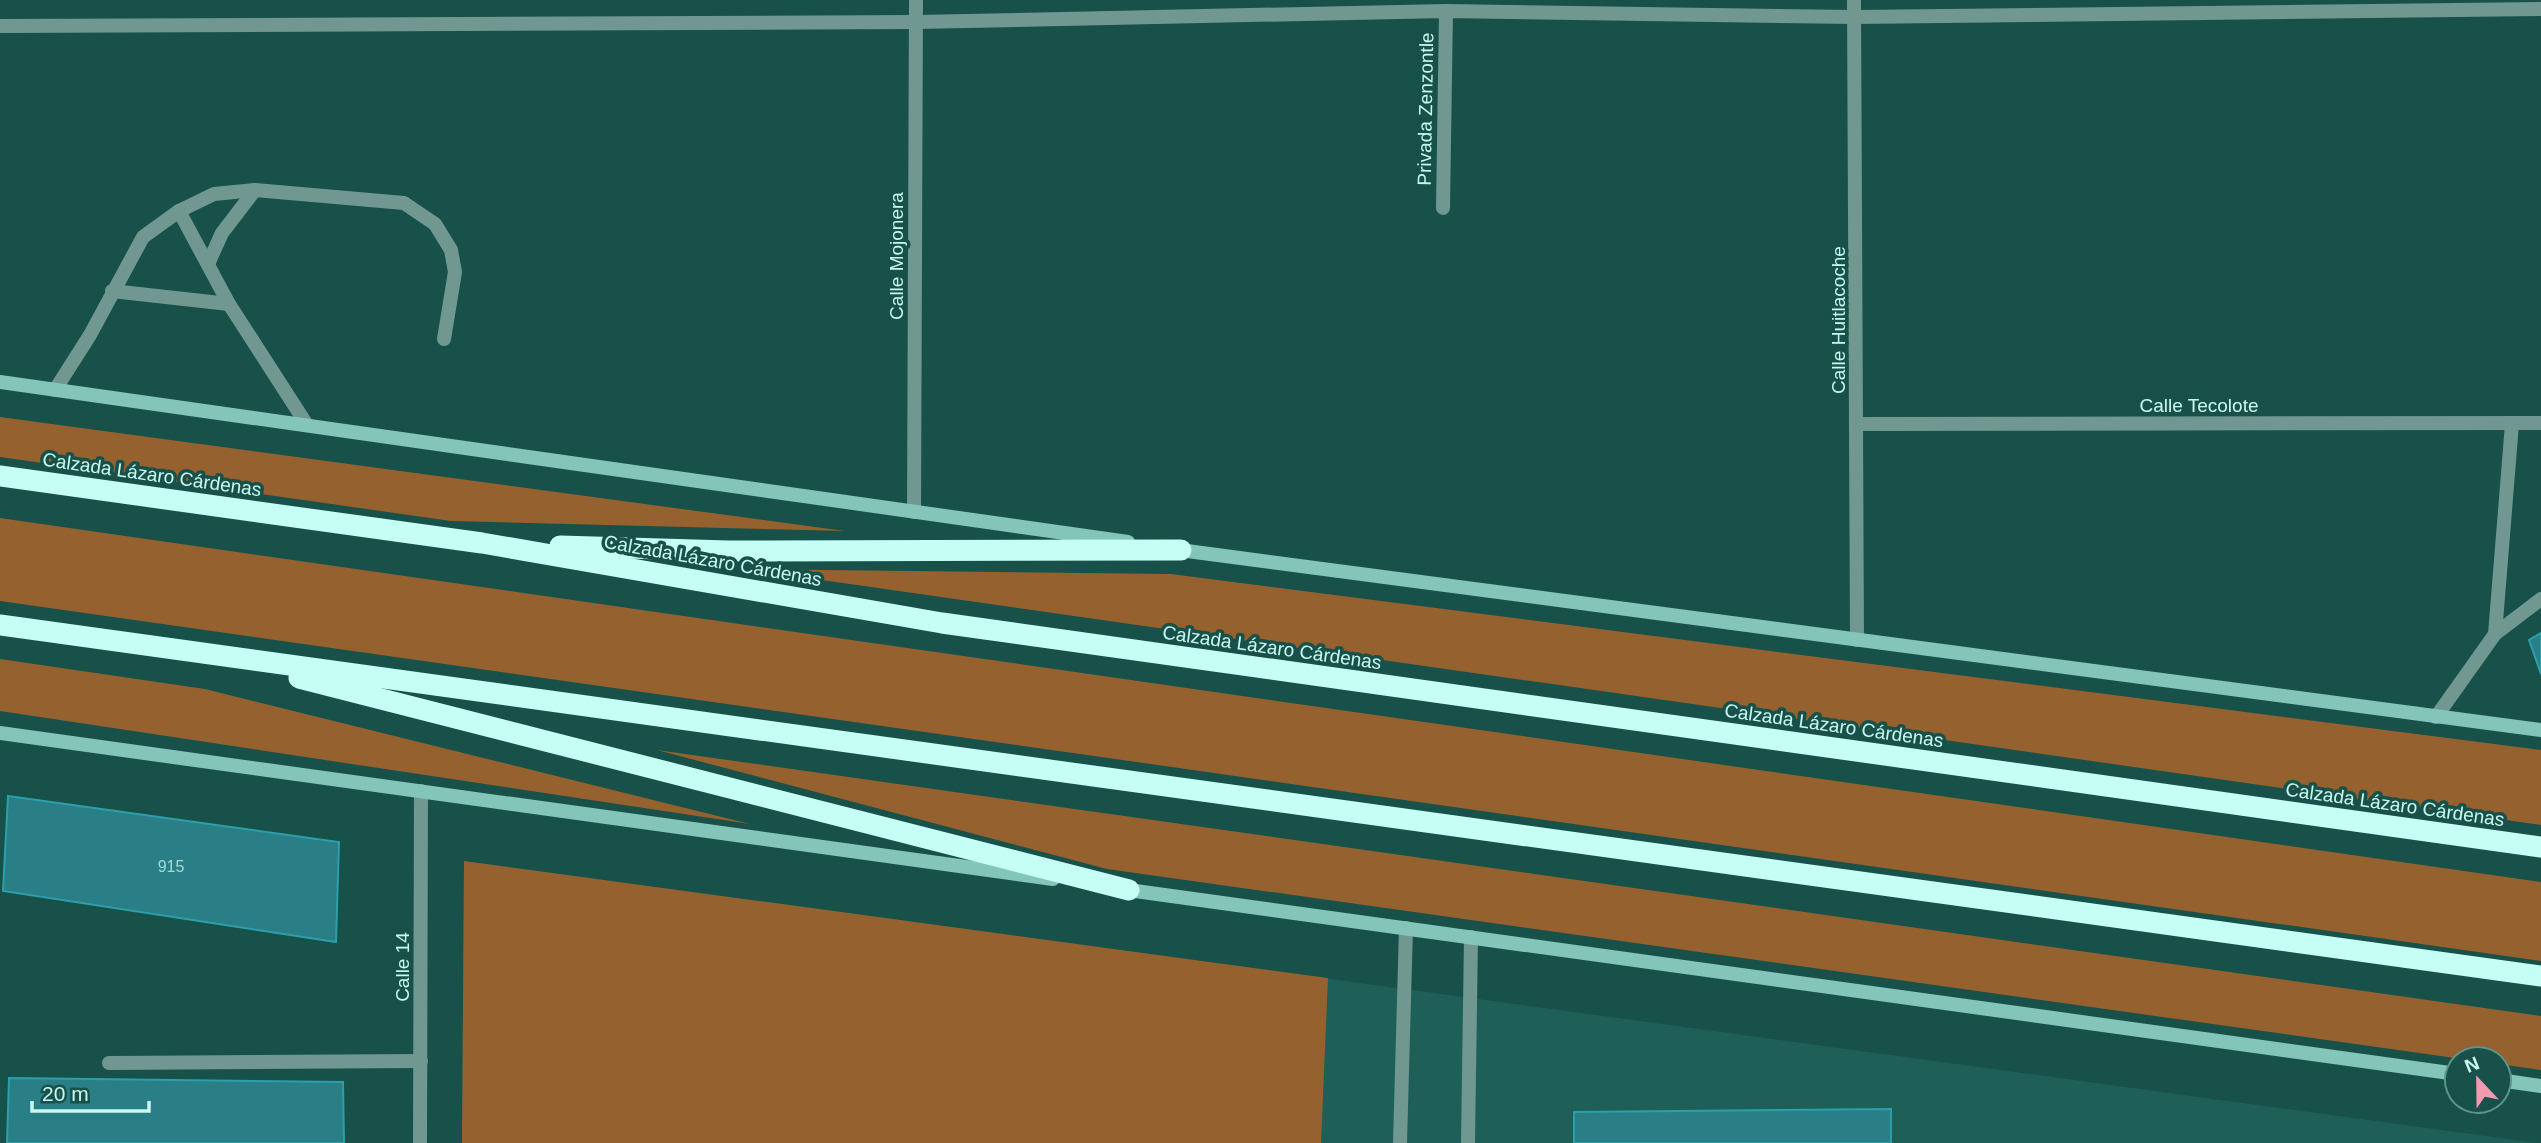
<svg xmlns="http://www.w3.org/2000/svg" width="2541" height="1143" viewBox="0 0 2541 1143" font-family="Arial,sans-serif">
	<rect width="100%" height="100%" fill="#17514a"/>
	<polygon fill="#1e5f57" points="464,861 2537,1143 462,1143"/>
	<g fill="#95612e">
		<polygon points="0,417 845,531 451,521 0,457"/>
		<polygon points="0,518 2541,882 2541,961 0,601"/>
		<polygon points="744,569 1171,574 2541,750 2541,825"/>
		<polygon points="0,659 205,689 750,824 0,711"/>
		<polygon points="657,750 2541,1016 2541,1070 2499,1064 2499,1059 2462,1059 1107,869"/>
		<polygon points="464,861 1328,978 1321,1143 462,1143"/>
	</g>
	<g fill="#2a7f87" stroke="#2ba0aa" stroke-width="2">
		<polygon points="2541,633 2541,674 2529,640"/>
		<polygon points="8,796 339,842 336,942 3,891"/>
		<polygon points="9,1078 343,1082 344,1143 7,1143"/>
		<polygon points="1891,1109 1891,1143 1574,1143 1574,1112"/>
	</g>
	<g fill="none" stroke-linecap="round" stroke-linejoin="round">
		<g stroke="#709891" stroke-width="14">
			<polyline points="179,211 229,304 307,425"/>
			<polyline points="208,264 222,233 255,190"/>
			<polyline points="112,291 229,304"/>
			<polyline points="55,390 90,335 143,237 179,211 214,194 255,190 404,203 435,224 451,250 455,272 444,339"/>
			<polyline points="2495,634 2512,424"/>
			<polyline points="2436,717 2495,634 2541,599"/>
			<polyline points="109,1063 421,1061"/>
			<polyline points="1400,1143 1406,928"/>
			<polyline points="1468,1143 1471,937"/>
		</g>
		<g stroke="#709891" stroke-width="14">
			<polyline points="1854,0 1857,640"/>
			<polyline points="0,26 916,22 1446,11 1854,17 2541,9"/>
			<polyline points="1443,208 1446,11"/>
			<polyline points="1858,424 2541,423"/>
			<polyline points="914,512 916,0"/>
			<polyline points="420,1143 421,791"/>
		</g>
		<g stroke="#84c5ba" stroke-width="14">
			<polyline points="0,382 1128,542"/>
			<polyline points="1172,549 2541,730"/>
			<polyline points="0,733 1053,879"/>
			<polyline points="1121,889 2457,1074"/>
			<polyline points="2499,1080 2541,1086"/>
		</g>
		<g stroke="#c4fef4" stroke-width="21">
			<polyline points="0,476 482,543 942,623 2541,847"/>
			<polyline points="560,546 728,551 1181,550"/>
			<polyline points="0,625 2541,976"/>
			<polyline points="299,678 1129,890"/>
		</g>
	</g>
	<g text-anchor="middle" stroke-width="7" stroke-linejoin="round" paint-order="stroke">
		<g font-size="16" fill="#a1dad6">
			<text x="171" y="872">915</text>
		</g>
		<g font-size="19" fill="#c9f8f0" stroke="#17514a">
			<text transform="translate(1425 109) rotate(-89)" y="7">Privada Zenzontle</text>
			<text transform="translate(896 256) rotate(-90)" y="7">Calle Mojonera</text>
			<text transform="translate(1838 320) rotate(-90)" y="7">Calle Huitlacoche</text>
			<text x="2199" y="412">Calle Tecolote</text>
			<text transform="translate(152 474) rotate(8)" y="7">Calzada Lázaro Cárdenas</text>
			<text transform="translate(713 560) rotate(10)" y="7">Calzada Lázaro Cárdenas</text>
			<text transform="translate(1272 647) rotate(8)" y="7">Calzada Lázaro Cárdenas</text>
			<text transform="translate(1834 725) rotate(8)" y="7">Calzada Lázaro Cárdenas</text>
			<text transform="translate(2395 804) rotate(8)" y="7">Calzada Lázaro Cárdenas</text>
			<text transform="translate(402 967) rotate(-90)" y="7">Calle 14</text>
		</g>
	</g>
	<g transform="translate(2478 1080) rotate(338)"><circle r="33" fill="#17514a" stroke="#5e948c" stroke-width="2"/>
	<path d="M0-5L12 26L0 18L-12 26Z" fill="#f29ab0"/>
	<text y="-10" font-size="19" font-weight="bold" text-anchor="middle" fill="#c9f8f0">N</text>
	</g>
	<path d="M32 1101v10h117v-10" fill="none" stroke="#c9f8f0" stroke-width="3.5"/>
	<text x="42" y="1101" font-size="21" fill="#c9f8f0" stroke="#17514a" stroke-width="5" paint-order="stroke">20 m</text>
</svg>
